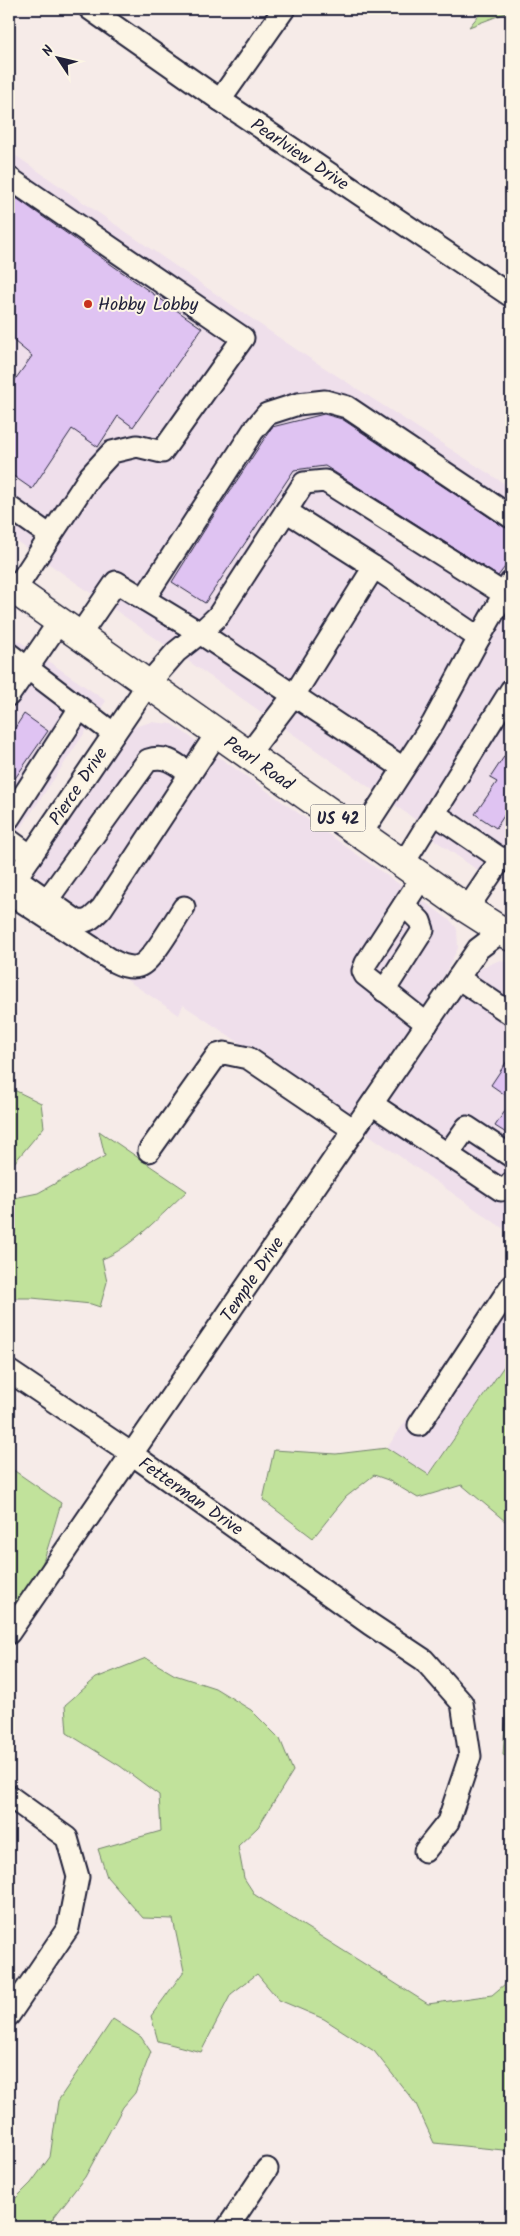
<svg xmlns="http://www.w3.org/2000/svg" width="520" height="2236" viewBox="0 0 520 2236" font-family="Kalam,sans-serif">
	<rect width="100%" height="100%" fill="#f6ebe8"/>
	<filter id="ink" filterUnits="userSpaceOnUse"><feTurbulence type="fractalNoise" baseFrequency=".02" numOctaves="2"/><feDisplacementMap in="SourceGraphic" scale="10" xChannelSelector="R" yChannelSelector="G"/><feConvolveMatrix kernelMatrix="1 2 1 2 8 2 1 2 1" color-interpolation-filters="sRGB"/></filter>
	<g filter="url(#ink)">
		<g fill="#efdfeb">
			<polygon points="9,151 297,350 511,488 511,873 506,873 496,883 416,827 419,822 9,536"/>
			<polygon points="9,634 106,701 9,846"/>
			<polygon points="151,722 172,724 440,913 452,922 457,929 458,948 445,974 351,1117 183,1005 179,1015 9,901 111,755 134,727"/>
			<polygon points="500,960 511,964 511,1234 365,1132 476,970"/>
			<polygon points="511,1268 511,1356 428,1475 387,1448"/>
		</g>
		<g fill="#c1e29b" stroke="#72826b">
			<polygon points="484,9 511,9 511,11 469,27"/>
			<polygon points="10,1088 41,1103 44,1127 9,1169"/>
			<path d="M 99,1131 L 187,1191 C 164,1212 130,1249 102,1259 L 107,1282 L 100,1307 L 91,1304 L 32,1298 L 9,1298 L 9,1199 L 38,1193 L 105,1156 Z"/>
			<polygon points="511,1356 511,1526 462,1485 418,1498 388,1480 374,1475 346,1497 313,1538 263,1500 274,1450 336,1454 387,1448 429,1475"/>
			<path d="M 9,1467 L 61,1503 C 49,1543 37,1594 9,1624 Z"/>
			<polygon points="146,1658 175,1675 215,1688 251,1710 280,1739 293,1771 258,1827 238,1846 244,1878 255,1895 428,2004 492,1995 511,1979 511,2155 503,2150 434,2143 416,2104 374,2051 324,2019 279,2000 257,1974 231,1994 201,2052 158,2041 151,2016 184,1971 173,1919 143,1918 107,1877 98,1849 161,1831 159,1795 120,1766 67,1733 65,1705 96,1678"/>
			<polygon points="511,1689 511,1758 503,1755 507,1695"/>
			<polygon points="113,2019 141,2037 151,2052 135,2093 123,2107 85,2177 51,2221 44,2227 9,2227 9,2205 31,2183 50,2157 58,2101"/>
		</g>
		<g fill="#dfc3f2" stroke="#22223b">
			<polygon points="9,193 202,328 133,427 118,416 98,447 72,429 32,489 9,473 9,388 32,356 9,337"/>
			<polygon points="324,414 342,419 504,527 511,529 511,559 498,576 325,466 294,470 205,603 172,582 207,526 272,427"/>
			<polygon points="24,714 48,731 9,787 9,737"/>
			<polygon points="511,746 511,805 496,828 475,814 497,782 490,778"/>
			<polygon points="511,1055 511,1099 491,1085"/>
			<polygon points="511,1102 511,1136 495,1126"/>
		</g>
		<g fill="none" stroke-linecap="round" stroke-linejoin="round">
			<defs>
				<g id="minor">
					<polyline points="90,9 220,100 511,296"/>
					<polyline points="220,100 284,9"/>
					<polyline points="9,178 243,338 162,452 137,446 112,452 90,476 15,590"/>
					<polyline points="9,507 49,535"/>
					<polyline points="286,511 304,483 325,481 504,594"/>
					<polyline points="374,567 286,511 218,616 200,633 403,768"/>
					<polyline points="79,636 116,582 144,599"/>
					<polyline points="479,638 511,582"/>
					<polyline points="9,654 114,734"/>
					<polyline points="9,695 59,622"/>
					<polyline points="248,755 296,692 374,567 479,638 433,723 361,834"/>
					<polyline points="435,814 501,859"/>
					<polyline points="9,818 80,708"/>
					<polyline points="9,840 31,856"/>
					<polyline points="403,864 511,690"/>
					<polyline points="422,877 366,963 363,971 365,975 427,1024"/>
					<path d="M 16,878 L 77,921 C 89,923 94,916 102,908 L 217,733"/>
					<polyline points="9,888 148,684 176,652 200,633 144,599 253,431 267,414 298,404 325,401 347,407 511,517"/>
					<path d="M 9,893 L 113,961 C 121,965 130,969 139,966 C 152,962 175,920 184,907"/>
					<path d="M 47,900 L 148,760 C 166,754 176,764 190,774"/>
					<polyline points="467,909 501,859 511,857"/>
					<polyline points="458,978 511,1014"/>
					<polyline points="384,991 423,930 420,921 404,905"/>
					<polyline points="372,1104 501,1190 508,1189 511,1183"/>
					<polyline points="149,1151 217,1055 224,1053 248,1058 354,1130"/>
					<polyline points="448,1154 467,1127 511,1156"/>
					<polyline points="9,1371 132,1454 370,1624 424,1660 462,1703 470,1756 448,1822 425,1851"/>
					<polyline points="419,1425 511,1286"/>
					<polyline points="9,1633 478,949 511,924"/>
					<polyline points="9,1796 67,1838 78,1877 68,1928 9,2015"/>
					<polyline points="228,2227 267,2169"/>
				</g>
				<polyline id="major" points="9,586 467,909 511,937"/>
			</defs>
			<use href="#minor" stroke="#22223b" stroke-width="25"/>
			<use href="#major" stroke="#22223b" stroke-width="31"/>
			<use href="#minor" stroke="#fcf5e5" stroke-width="21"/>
			<use href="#major" stroke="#fcf5e5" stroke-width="28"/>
		</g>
	</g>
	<circle fill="#c8321e" stroke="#fcf5e5" stroke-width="2" cx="88" cy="304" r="5"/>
	<g text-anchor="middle" stroke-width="4" stroke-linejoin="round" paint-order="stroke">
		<rect fill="#fcf5e5" stroke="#63616e" stroke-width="1" x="310.5" y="804.5" width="55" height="27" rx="4"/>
		<g font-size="16" font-weight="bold" fill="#22223b">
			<text x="338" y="824">US 42</text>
		</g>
		<g font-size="18" fill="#22223b" stroke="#fcf5e5">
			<text transform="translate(300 154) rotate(34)" y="6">Pearlview Drive</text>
			<text transform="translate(259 763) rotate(35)" y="6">Pearl Road</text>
			<text transform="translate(78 786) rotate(-56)" y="6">Pierce Drive</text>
			<text transform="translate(252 1279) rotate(-56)" y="6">Temple Drive</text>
			<text transform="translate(191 1496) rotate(35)" y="6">Fetterman Drive</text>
		</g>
		<g font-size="18" fill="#22223b" stroke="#fcf5e5" text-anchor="start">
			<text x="98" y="310">Hobby Lobby</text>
		</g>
	</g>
	<rect width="520" height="2236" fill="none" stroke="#fcf5e5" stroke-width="30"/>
	<rect x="15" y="15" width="490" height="2206" fill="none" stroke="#22223b" stroke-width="2" filter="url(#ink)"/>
	<g transform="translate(58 58) rotate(305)" stroke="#fcf5e5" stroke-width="4" paint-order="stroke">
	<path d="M0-4L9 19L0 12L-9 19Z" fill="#22223b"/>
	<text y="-8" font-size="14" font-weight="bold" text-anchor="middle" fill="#22223b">N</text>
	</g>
</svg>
